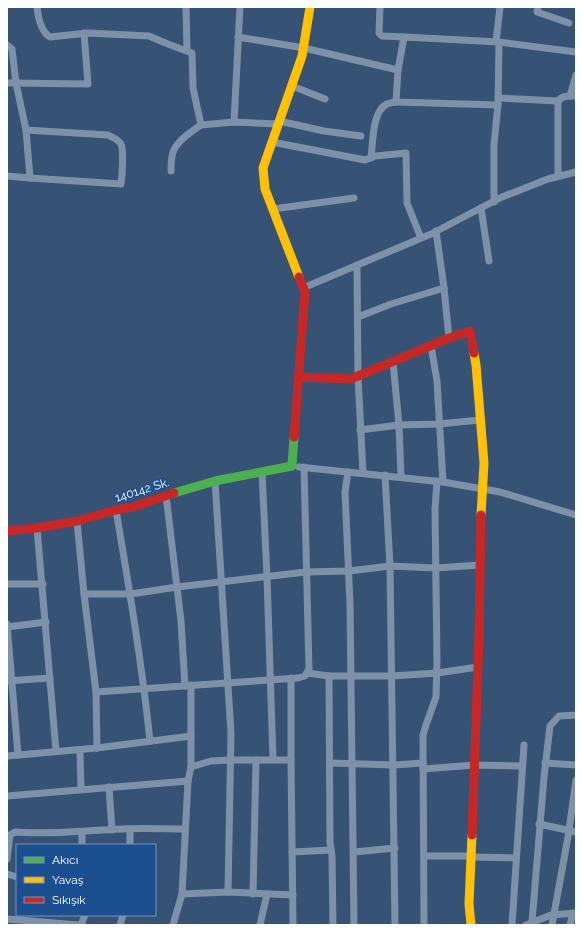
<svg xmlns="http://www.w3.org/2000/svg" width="583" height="932" viewBox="0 0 583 932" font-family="Raleway,sans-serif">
	<rect width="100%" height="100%" fill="#365274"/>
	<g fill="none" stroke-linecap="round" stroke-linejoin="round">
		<g stroke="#7d92a8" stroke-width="7">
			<path d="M 37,7 C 38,16 41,32 50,37 L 88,33 L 149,36 L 168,44 L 192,53 L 193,88 L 201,125 C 191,132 178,140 173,152 C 171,158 171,165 171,171"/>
			<polyline points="186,7 187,51"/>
			<polyline points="380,7 379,33 382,36 404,37"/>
			<polyline points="538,7 537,12 569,23"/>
			<path d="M 238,37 L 304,48 L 398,70 L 396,102 C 393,102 390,103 387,104 C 372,111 373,143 371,158"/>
			<polyline points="496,42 500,7"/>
			<polyline points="499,42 576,52"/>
			<polyline points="7,45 12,49 16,83 26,130 30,178 7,176"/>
			<polyline points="398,70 404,37 499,42 498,105 494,144 494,202"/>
			<polyline points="7,83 88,84 84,33"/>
			<polyline points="292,86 325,99"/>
			<polyline points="570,96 576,75"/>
			<path d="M 498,98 L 558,101 C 563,95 569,96 576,96"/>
			<polyline points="558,101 558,176"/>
			<polyline points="396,102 498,105"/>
			<polyline points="279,121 324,131 361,136"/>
			<polyline points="234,122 240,7"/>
			<polyline points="201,125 234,122 278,124"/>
			<path d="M 26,130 L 108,135 C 112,137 118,139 121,144 C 124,149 122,177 121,184 L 30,178"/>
			<polyline points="272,142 365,160 375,156 406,153 407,203 421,238"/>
			<polyline points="481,208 489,261"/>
			<polyline points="273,209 354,198"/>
			<polyline points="436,231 444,288"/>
			<polyline points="357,265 358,377 363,473"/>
			<polyline points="303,288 431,234 502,197 548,179 576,172"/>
			<polyline points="358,317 391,304 444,288 449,338"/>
			<polyline points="431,346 437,381 443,482"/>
			<polyline points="393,362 399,425 401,477"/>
			<polyline points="360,430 399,425 439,424 480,420"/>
			<polyline points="299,467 443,482 500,492 576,515"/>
			<polyline points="262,472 267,577 273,759"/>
			<polyline points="348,472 345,492 350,604 354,925"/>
			<polyline points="385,475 390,566 395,925"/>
			<polyline points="215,481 231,733 228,892"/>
			<polyline points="166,495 181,621 185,686"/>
			<path d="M 116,510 C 129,587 142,664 150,741"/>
			<polyline points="37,528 56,751"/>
			<polyline points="7,584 43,584"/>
			<polyline points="84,594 131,594 177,587 306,572 349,571 390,566 436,568 480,565"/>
			<polyline points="7,624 18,755"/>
			<polyline points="7,627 46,622"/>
			<polyline points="307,673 329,676 330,842 332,856 333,925"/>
			<polyline points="329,676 392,676 437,673 478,667"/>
			<polyline points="7,681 50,678"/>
			<polyline points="96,692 298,678 305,676 309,669 304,467"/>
			<polyline points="97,748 191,736"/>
			<polyline points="80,750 81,789"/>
			<polyline points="7,756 97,748 96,692 84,594 77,521"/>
			<polyline points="291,760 293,925"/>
			<polyline points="330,763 394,765 423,763"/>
			<polyline points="545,763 576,765"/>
			<polyline points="191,767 211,761 230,760 291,760 291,678"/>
			<polyline points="423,769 475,765 522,766"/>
			<polyline points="109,787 112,830"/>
			<polyline points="7,796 188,781"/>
			<polyline points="539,824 576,832"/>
			<polyline points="130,829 130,845"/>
			<polyline points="82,845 82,832"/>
			<polyline points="292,852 331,850"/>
			<polyline points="354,852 395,848"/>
			<polyline points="424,856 471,856"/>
			<polyline points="471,857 516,858"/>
			<path d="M 7,859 L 10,835 L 15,832 C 51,835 87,830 123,829 C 144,828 165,829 185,829"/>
			<polyline points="7,874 17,877"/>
			<polyline points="182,894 228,892 293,895"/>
			<polyline points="253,894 256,760"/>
			<polyline points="7,919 78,925"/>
			<polyline points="532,922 544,777 550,726 559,716 576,715"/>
			<polyline points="81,925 85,915"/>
			<polyline points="120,925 123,915"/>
			<polyline points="173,925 182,894 188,781 191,767 191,685"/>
			<polyline points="260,925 267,894"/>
			<polyline points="424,925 423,735 426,725 436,697 437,662 435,509 437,481"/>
			<polyline points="512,925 524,745"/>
			<polyline points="526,925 551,915 576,913"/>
			<polyline points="552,925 568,837 576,780"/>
			<polyline points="570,925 573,913"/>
		</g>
		<polyline stroke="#4caf50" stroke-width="9" points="174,493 215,481 292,466 294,437"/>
		<g stroke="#ffc107" stroke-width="9">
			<polyline points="299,277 265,189 263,168 302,56 310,7"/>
			<polyline points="474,353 476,365 484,463 481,515"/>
			<polyline points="471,925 469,904 472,835"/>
		</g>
		<g stroke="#c62828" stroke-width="9">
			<polyline points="299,377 351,379 449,338 470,331 474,353"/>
			<polyline points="294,437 305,292 299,277"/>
			<polyline points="7,531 37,528 77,521 116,510 133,507 174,493"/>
			<polyline points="472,835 479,636 481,515"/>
		</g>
	</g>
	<g text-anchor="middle" stroke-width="3" stroke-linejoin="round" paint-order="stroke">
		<g font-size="12" fill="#fff" stroke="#1b4f8f">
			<text transform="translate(142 490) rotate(-17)" y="4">140142 Sk.</text>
		</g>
	</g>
	<rect width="583" height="932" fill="none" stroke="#ffffff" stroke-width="16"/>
	<rect x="16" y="844" width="140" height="72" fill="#1b4f8f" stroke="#7695bc"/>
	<rect x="24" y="857" width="20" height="6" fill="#4caf50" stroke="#7695bc"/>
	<text x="52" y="864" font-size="12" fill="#ffffff">Akıcı</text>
	<rect x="24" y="877" width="20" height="6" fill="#ffc107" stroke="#7695bc"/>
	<text x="52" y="884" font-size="12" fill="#ffffff">Yavaş</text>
	<rect x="24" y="897" width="20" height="6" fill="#c62828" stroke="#7695bc"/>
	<text x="52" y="904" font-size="12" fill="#ffffff">Sıkışık</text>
</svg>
